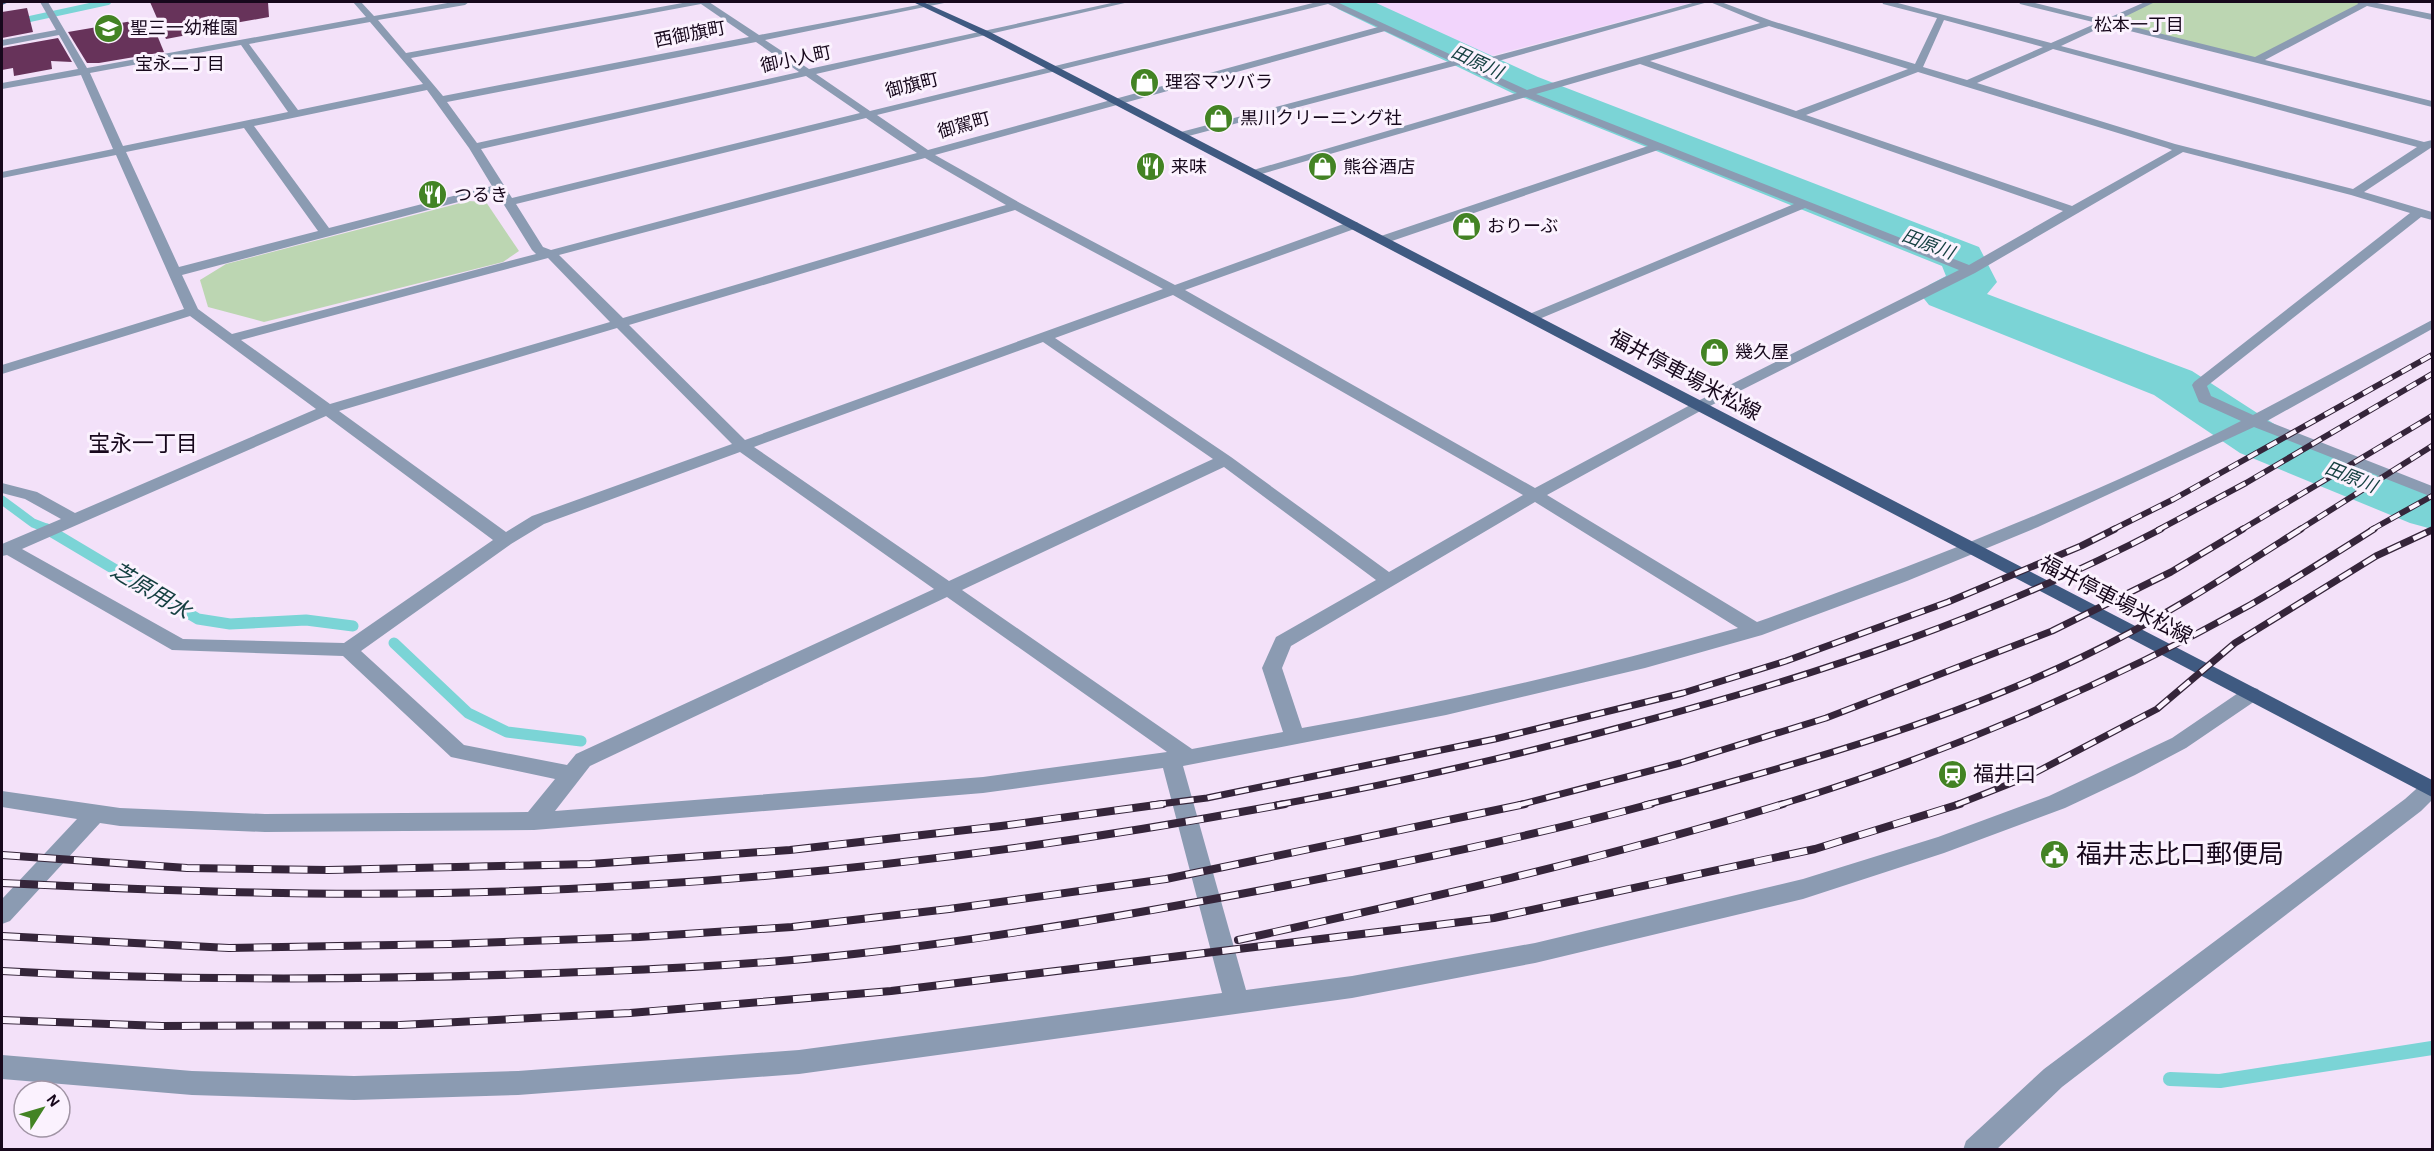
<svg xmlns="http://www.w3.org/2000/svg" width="2434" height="1151" viewBox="0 0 2434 1151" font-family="'Alegreya Sans','Noto Sans JP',sans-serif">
	<rect width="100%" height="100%" fill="#f3e1f9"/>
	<polygon fill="#f2d5fc" points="1358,2 1694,2 1479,59"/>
	<g fill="#bcd6b2">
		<polygon points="2151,2 2366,2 2257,60 2104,22"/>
		<polygon points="468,201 486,202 519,251 503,262 264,322 208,307 200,280 226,264"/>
	</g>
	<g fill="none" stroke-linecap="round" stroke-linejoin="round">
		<polyline stroke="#7bd4d6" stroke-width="6" points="2,25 108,2"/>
		<polyline stroke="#7bd4d6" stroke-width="9" points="2,500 33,523 51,530"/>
		<g stroke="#7bd4d6" stroke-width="11">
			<polyline points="47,529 198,619 230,624 306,620 353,626"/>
			<polyline points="394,643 468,713 507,732 581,741"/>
		</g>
		<polyline stroke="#7bd4d6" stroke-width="14" points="2170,1079 2220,1081 2432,1048"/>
		<polygon fill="#7bd4d6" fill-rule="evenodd" points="1333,2 1374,2 1538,77 1979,247 1997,282 1987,294 2192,371 2282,429 2432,488 2432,529 2410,523 2240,453 2154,395 1929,305 1921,295 1929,285 1946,276 1942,266 1512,93 1338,9"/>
	</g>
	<g fill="#67335a">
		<polygon points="150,2 268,2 269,17 201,29 203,32 166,39"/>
		<polygon points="27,8 33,32 2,38 2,12"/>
		<polygon points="150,18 164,52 99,63 87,63 68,32"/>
		<polygon points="58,38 72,62 51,61 52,69 14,76 13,68 2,70 2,48"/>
	</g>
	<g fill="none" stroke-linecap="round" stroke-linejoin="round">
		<g fill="#8b9bb2" fill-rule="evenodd">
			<path d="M 40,2 L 48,2 L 87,68 L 366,17 L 353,2 L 361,2 L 374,16 L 453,2 L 469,2 L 465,5 L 378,20 L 406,53 L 688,2 L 709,2 L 759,35 L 934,2 L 949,2 L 765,40 L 809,69 L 1116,2 L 1129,2 L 816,74 L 870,111 L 1317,2 L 1337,2 L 1469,63 L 1696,2 L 1708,2 L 1477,67 L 1527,90 L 1760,23 L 1710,2 L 1721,2 L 1772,21 L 1915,64 L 1937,18 L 1883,4 L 1882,2 L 1894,2 L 2051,43 L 2097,23 L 2020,4 L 2019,2 L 2031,2 L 2104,20 L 2145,2 L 2155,2 L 2114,22 L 2255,57 L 2358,4 L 2357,2 L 2372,2 L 2432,14 L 2432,20 L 2367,6 L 2265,60 L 2432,101 L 2432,107 L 2106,25 L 2061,46 L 2424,142 L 2432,140 L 2432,147 L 2364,192 L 2432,212 L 2432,220 L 2421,217 L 2207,386 L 2211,396 L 2253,415 L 2432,320 L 2432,329 L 2267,421 L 2432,486 L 2432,497 L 2254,427 L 2038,527 L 1907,581 L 1762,635 L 1645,668 L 1446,715 L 1183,766 L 1246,990 L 1352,976 L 1535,943 L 1803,879 L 1938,837 L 2049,796 L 2172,738 L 2244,689 L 2251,687 L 2258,689 L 2261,694 L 2258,699 L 2186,748 L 2135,775 L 2065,808 L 1944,853 L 1803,899 L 1535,963 L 1352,998 L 799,1074 L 518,1095 L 354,1100 L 192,1095 L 2,1079 L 2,1055 L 192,1071 L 354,1076 L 518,1071 L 799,1050 L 1222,993 L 1163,768 L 983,793 L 534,830 L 265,832 L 120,826 L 100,823 L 10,921 L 2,924 L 2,899 L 77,819 L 2,807 L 2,791 L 120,808 L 265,814 L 528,812 L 555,779 L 451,757 L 343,656 L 172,650 L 7,555 L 2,556 L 2,544 L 61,519 L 25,499 L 2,493 L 2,483 L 37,492 L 75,513 L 316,409 L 190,316 L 2,374 L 2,365 L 184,309 L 116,155 L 2,178 L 2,172 L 113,149 L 81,75 L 2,89 L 2,83 L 78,69 L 59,35 L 2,46 L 2,40 L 56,30 ZM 701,4 L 749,37 L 443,96 L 411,58 ZM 1328,4 L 1378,27 L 928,150 L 877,115 ZM 1944,20 L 2043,47 L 1967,80 L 1923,67 ZM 370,22 L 423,84 L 298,110 L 249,44 ZM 1769,26 L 1908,69 L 1796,111 L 1650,61 ZM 1385,31 L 1450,61 L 1177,133 L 1176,135 L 1181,138 L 1458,65 L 1517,93 L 1250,171 L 1248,173 L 1250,175 L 1258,175 L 1526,97 L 1648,146 L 1378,237 L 1376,240 L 1378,243 L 1386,243 L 1658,150 L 1794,204 L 1527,315 L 1525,318 L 1532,322 L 1805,208 L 1959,270 L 1694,403 L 1535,488 L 1185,290 L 1357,228 L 1359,225 L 1357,222 L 1349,222 L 1175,285 L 1020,203 L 935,155 ZM 756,42 L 799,72 L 477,143 L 447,102 ZM 241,45 L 288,112 L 123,146 L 90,73 ZM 2053,49 L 2417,147 L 2353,189 L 2175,144 L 1977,83 ZM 1640,64 L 2063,211 L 1969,265 L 1536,94 ZM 1918,72 L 2167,148 L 2172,150 L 2072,206 L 1806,115 ZM 806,76 L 860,113 L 512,198 L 481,149 ZM 427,90 L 469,148 L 492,186 L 329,228 L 254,126 ZM 866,118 L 917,153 L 551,250 L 543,247 L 516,204 ZM 244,128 L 318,231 L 179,267 L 126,152 ZM 2183,152 L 2351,195 L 2410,213 L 2194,382 L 2192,385 L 2199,402 L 2241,421 C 2085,500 1921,563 1757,622 L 1547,495 L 1704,409 L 1975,273 ZM 925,158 L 1006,205 L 623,318 L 559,255 ZM 496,192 L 532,250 L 536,254 L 232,334 L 198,309 L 182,275 ZM 1015,210 L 1163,289 L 745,440 L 629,325 ZM 548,258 L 610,322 L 330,404 L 241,340 ZM 1173,295 L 1523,495 L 1389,572 L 1231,457 L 1055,338 ZM 617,328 L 732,444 L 532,516 L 506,532 L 339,411 ZM 1043,342 L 1213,459 L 949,581 L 754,447 ZM 326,416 L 493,540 L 344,643 L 183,639 L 22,549 ZM 740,452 L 934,589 L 576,754 L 567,765 L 464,745 L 361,651 L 511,544 L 544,524 ZM 1224,467 L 1376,580 L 1276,637 L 1262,668 L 1283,732 L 1192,749 L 962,590 ZM 1535,502 L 1738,628 C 1595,668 1449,702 1302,728 L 1282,668 L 1291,646 ZM 947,597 L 1167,752 L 983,777 L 555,811 L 590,766 Z"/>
			<polygon points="2432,780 2432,800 2421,811 2062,1087 1996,1150 1963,1150 1966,1141 2044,1069 2405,799 2424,782"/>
		</g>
		<g fill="#3f5a81" fill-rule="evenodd">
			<polygon points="2,2 9,2 2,5"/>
			<polygon points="913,2 923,2 990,32 2432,780 2432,797 984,36"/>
		</g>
		<defs>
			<g id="rail-far2">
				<polyline points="2112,530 2174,499 2432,355"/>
				<polyline points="2158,530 2246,483 2432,374"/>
				<polyline points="2241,530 2432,416"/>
				<polyline points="2299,530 2432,446"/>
				<polyline points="2371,530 2432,496"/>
			</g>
			<g id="rail-far1">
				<polyline points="1152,805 1207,798 1495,739 1683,693 1786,661 1948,602 2081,546 2115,529"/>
				<path d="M 1277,805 C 1398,783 1518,755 1637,723 C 1818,675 1995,616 2161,529"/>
				<polyline points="1519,805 1680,763 1826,718 2052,631 2171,572 2243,529"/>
				<path d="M 1645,805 C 1793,766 1944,723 2082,657 C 2158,621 2230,574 2301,529"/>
				<path d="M 1779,805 C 1938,757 2104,686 2250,605 C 2292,581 2333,555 2374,529"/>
				<polyline points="1956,805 2027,777 2157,709 2235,643 2376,556 2432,530"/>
			</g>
			<g id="rail">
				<polyline points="2,855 187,868 328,870 590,864 790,850 1001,826 1163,804"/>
				<path d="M 2,883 C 149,890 295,896 442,893 C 725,888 1008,856 1285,804"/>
				<polyline points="2,936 229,948 449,944 639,937 792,927 949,909 1166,879 1525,804"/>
				<path d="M 1238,940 C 1421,900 1604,859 1783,804"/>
				<path d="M 2,971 C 178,981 353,980 529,974 C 637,970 746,966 854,954 C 998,938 1141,913 1283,886 C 1407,862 1529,837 1651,804"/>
				<polyline points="2,1020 162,1026 400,1025 630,1013 891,991 1494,918 1815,849 1960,804"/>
			</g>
		</defs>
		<use href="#rail-far2" stroke="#35253a" stroke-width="6"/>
		<use href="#rail-far1" stroke="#35253a" stroke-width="7"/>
		<use href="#rail" stroke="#35253a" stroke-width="8"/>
		<use href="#rail-far2" stroke="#fbf2fe" stroke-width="4" stroke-dasharray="11" stroke-linecap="butt"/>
		<use href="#rail-far1" stroke="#fbf2fe" stroke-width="4.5" stroke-dasharray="14" stroke-linecap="butt"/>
		<use href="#rail" stroke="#fbf2fe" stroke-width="6" stroke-dasharray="18" stroke-linecap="butt"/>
	</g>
	<defs>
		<symbol id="school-disc" viewBox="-11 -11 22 22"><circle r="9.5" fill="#438324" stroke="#fbf2fe"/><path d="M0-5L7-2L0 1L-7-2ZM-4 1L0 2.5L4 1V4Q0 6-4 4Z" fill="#fff"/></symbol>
		<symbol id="shop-disc" viewBox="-11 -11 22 22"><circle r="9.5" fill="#438324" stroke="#fbf2fe"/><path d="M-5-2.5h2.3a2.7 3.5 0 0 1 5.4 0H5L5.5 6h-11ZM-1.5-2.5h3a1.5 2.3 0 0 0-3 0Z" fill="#fff"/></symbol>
		<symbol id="restaurant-disc" viewBox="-11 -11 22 22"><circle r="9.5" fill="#438324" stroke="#fbf2fe"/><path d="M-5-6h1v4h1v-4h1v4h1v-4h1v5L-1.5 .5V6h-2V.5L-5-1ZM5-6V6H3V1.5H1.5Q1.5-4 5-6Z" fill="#fff"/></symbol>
		<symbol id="station-disc" viewBox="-11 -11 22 22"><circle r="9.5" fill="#438324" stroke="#fbf2fe"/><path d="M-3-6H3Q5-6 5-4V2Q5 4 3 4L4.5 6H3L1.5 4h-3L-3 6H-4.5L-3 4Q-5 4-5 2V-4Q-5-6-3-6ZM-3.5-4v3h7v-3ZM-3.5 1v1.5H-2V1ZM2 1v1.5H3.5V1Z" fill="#fff"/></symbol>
		<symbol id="civic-disc" viewBox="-11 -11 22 22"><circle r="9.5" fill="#438324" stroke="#fbf2fe"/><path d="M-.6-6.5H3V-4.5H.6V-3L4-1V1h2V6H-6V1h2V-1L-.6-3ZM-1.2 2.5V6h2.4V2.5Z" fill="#fff"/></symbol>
	</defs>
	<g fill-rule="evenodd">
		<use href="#school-disc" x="92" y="12" width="33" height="33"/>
		<use href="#shop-disc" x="1128" y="66" width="33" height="33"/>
		<use href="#shop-disc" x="1202" y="102" width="33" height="33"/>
		<use href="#restaurant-disc" x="1134" y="150" width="33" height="33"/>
		<use href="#shop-disc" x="1306" y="150" width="33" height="33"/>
		<use href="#restaurant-disc" x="416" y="178" width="33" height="33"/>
		<use href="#shop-disc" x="1450" y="210" width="33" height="33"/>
		<use href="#shop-disc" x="1698" y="336" width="33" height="33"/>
		<use href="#station-disc" x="1936" y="758" width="33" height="33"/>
		<use href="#civic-disc" x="2038" y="838" width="33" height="33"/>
	</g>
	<g text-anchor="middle" stroke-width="6" stroke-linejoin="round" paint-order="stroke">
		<g font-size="18" fill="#17081c" stroke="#fbf2fe">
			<text x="2139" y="31">松本一丁目</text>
			<text x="180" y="70">宝永二丁目</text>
		</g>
		<g font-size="18" fill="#17081c" stroke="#fbf2fe" text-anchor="start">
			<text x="130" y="34">聖三一幼稚園</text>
			<text x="1165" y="88">理容マツバラ</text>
			<text x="1240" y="124">黒川クリーニング社</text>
			<text x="1171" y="173">来味</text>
			<text x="1343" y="173">熊谷酒店</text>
			<text x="454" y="201">つるき</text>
			<text x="1487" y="232">おりーぶ</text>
			<text x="1735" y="358">幾久屋</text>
		</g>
		<g font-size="18" fill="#17081c" stroke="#fbf2fe">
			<text transform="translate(690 34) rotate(-11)" y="6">西御旗町</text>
			<text transform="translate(796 59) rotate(-12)" y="6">御小人町</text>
			<text transform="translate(912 85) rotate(-14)" y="6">御旗町</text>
			<text transform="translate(964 125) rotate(-16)" y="6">御駕町</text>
		</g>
		<g font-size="18" font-style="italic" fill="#143f40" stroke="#fbf2fe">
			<text transform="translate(1477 62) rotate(25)" y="6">田原川</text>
			<text transform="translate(1928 244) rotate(21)" y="6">田原川</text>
			<text transform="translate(2351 477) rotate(22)" y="6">田原川</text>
		</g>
		<g font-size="21" fill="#17081c" stroke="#fbf2fe">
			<text transform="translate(1685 375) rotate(28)" y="7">福井停車場米松線</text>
			<text transform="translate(2116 600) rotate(27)" y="7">福井停車場米松線</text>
		</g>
		<g font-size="21" fill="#17081c" stroke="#fbf2fe" text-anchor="start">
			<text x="1973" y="781">福井口</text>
		</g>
		<g font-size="22" fill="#17081c" stroke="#fbf2fe">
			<text x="143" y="451">宝永一丁目</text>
		</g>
		<g font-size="22" font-style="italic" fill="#143f40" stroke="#fbf2fe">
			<text transform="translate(151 590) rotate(31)" y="8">芝原用水</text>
		</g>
		<g font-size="26" fill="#17081c" stroke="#fbf2fe" text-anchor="start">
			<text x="2076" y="863">福井志比口郵便局</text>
		</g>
	</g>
	<rect width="2434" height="1151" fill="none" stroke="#17081c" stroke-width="6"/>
	<g transform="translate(42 1109) rotate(53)"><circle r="28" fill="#fbf2fe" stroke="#a094a4" stroke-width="1.5"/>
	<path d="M0-4.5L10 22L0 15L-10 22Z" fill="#438324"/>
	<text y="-9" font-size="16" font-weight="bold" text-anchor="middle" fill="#17081c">N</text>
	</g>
</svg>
